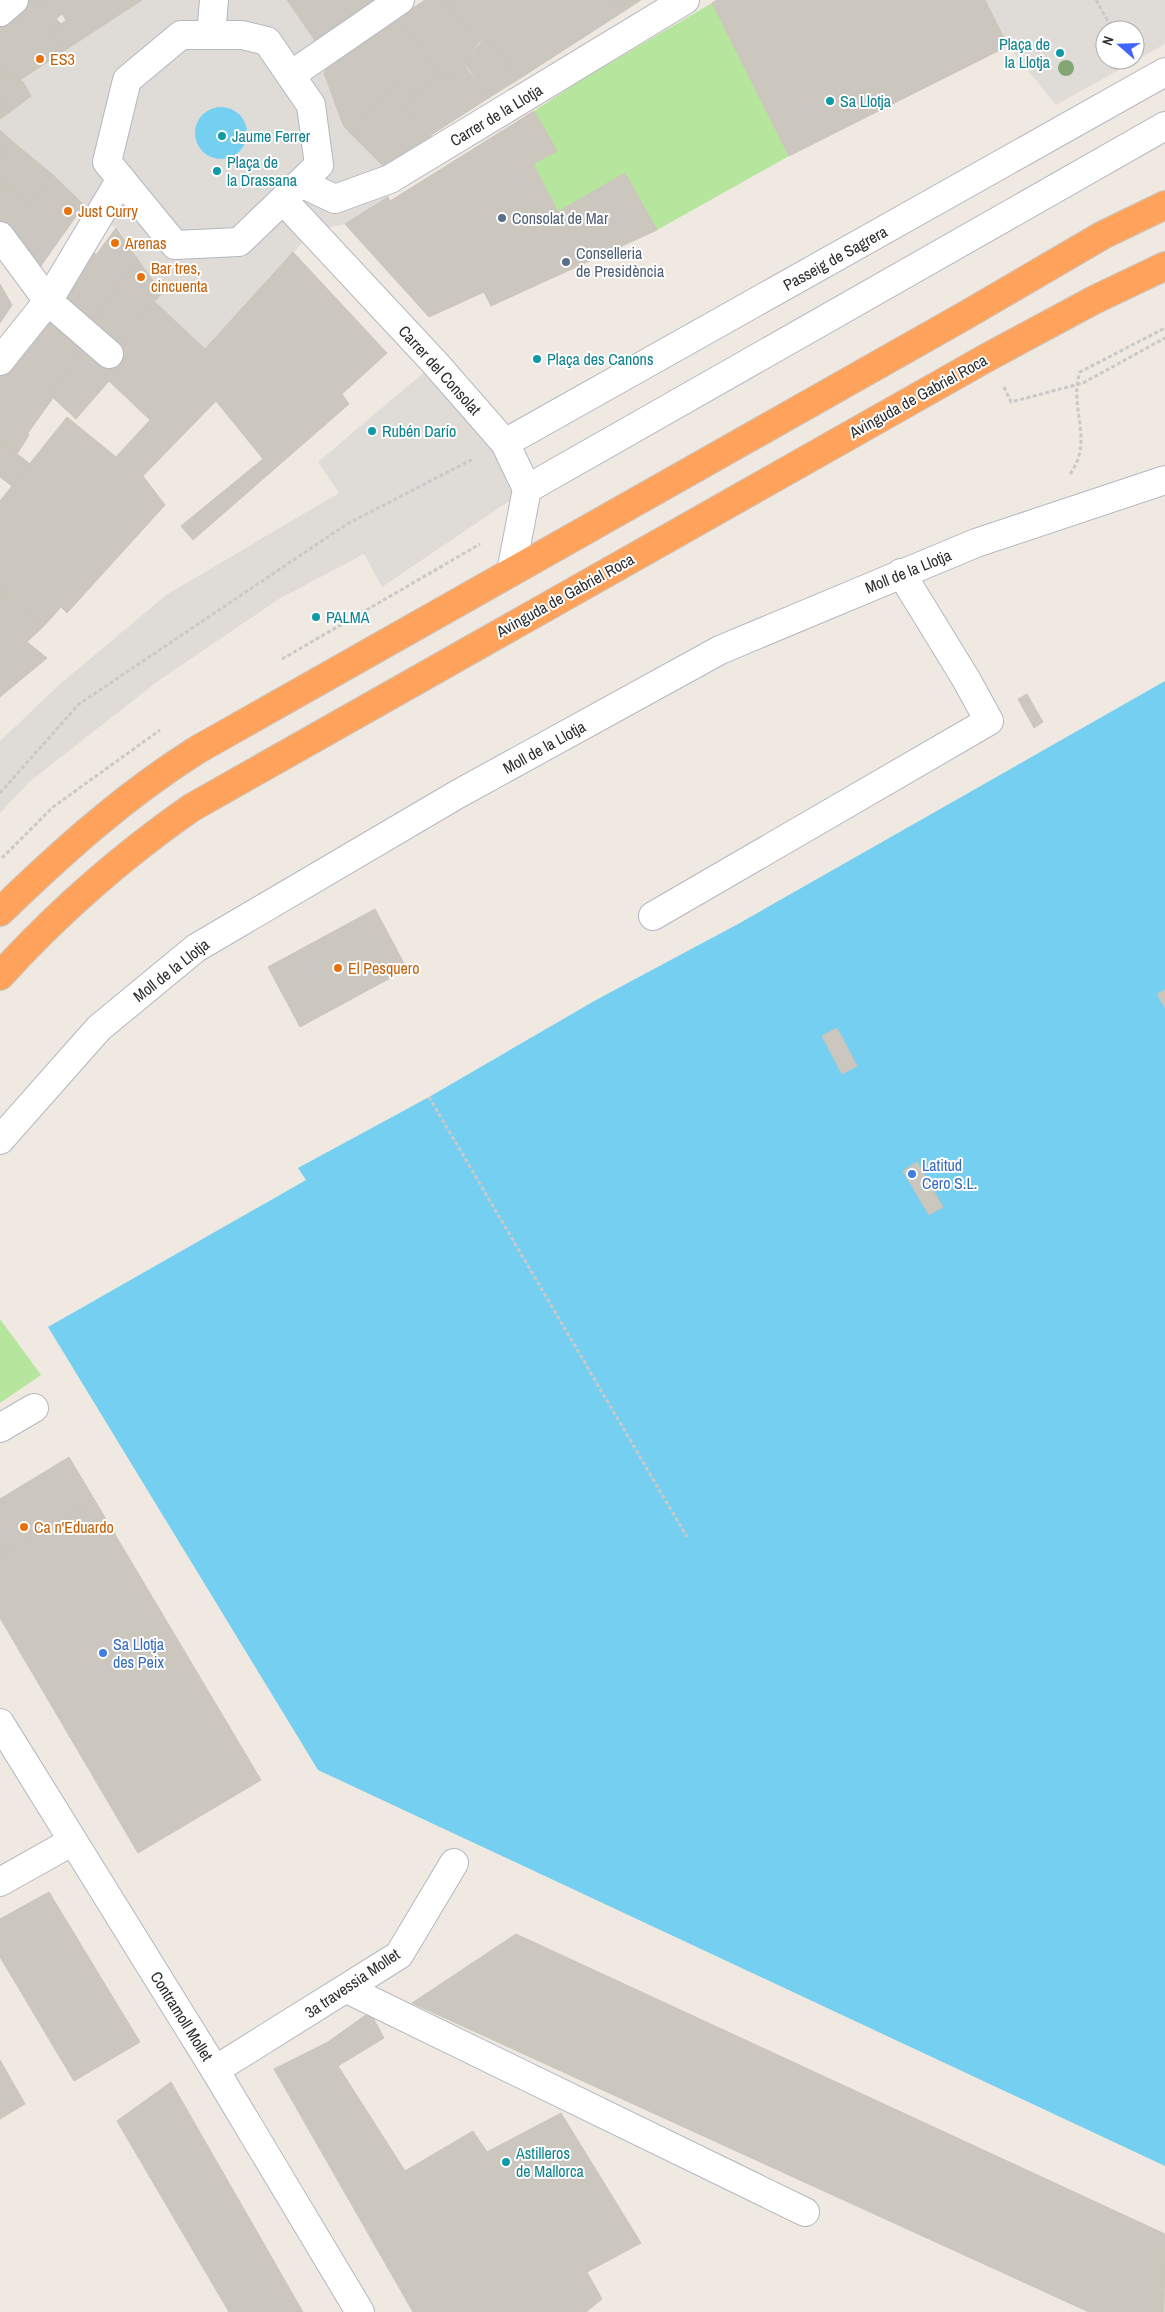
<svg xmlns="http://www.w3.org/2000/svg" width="1165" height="2312" font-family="'Archivo Narrow',sans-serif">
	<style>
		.green { fill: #b6e59e }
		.plaza { fill: #dfdcd8; fill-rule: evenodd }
		.water { fill: #75cff0 }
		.building { fill: #cbc7bf; stroke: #cbc5ba }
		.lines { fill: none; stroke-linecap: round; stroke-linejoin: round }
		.minor-casing { stroke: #b4b7c1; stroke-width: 30 }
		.highway-casing { stroke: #c9c9c9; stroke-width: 30 }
		.path { stroke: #c9c9c9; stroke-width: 3; stroke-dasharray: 4 2.5; stroke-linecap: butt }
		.minor { stroke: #fff; stroke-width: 28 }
		.highway { stroke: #ffa35c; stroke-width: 28 }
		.tree { fill: #84a574 }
		.culture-dot { fill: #0f9aa8; stroke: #fff; stroke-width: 2 }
		.food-dot { fill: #e8710a; stroke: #fff; stroke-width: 2 }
		.service-dot { fill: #5c6f8a; stroke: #fff; stroke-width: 2 }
		.shop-dot { fill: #3f7fe0; stroke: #fff; stroke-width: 2 }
		.labels { text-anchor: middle; stroke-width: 4; stroke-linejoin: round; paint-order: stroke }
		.culture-label { font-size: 16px; fill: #0d838f; stroke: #fff; text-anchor: start }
		.food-label { font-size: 16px; fill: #c56008; stroke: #fff; text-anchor: start }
		.street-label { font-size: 16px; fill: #2e2e2e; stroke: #fff }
		.service-label { font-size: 16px; fill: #4e5e75; stroke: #fff; text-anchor: start }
		.shop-label { font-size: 16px; fill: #366cbe; stroke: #fff; text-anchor: start }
	</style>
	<rect width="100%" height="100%" fill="#efe9e1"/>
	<!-- green -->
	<g class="green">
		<polygon points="712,3 789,156 657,230 625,174 558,212 533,164 556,150 534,111 586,77"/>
		<polygon points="0,1319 41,1375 0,1403"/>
	</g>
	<!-- plaza -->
	<g class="plaza">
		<polygon points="142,0 287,0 318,45 318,57 343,125 384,167 390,179 388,197 345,224 313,231 205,349 154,301 162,293 118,229 84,205 53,175 0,130 0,119 31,96 20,80"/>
		<path d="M985 0H1165V44L1056 105 1008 46ZM1105 30H1135V60H1105Z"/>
		<polygon points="435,363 527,489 382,587 364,554 279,599 158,681 28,783 0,813 0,741 60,684 166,595 339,493 318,462"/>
	</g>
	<!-- water -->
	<g class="water">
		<circle cx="221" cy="133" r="26"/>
		<polygon points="1165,681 1165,2166 318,1770 48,1327 306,1180 298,1168 429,1097 596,1000 738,924"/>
	</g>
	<!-- building -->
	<g class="building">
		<polygon points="20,0 38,0 61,24 51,32 67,49 20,80 23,82 17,85 0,65 0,18"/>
		<polygon points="38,0 142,0 67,49 51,32 66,20 62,14 56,19"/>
		<polygon points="287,0 379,0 318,45"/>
		<polygon points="425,0 444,0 478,43 464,63 466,68 449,81 395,20"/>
		<polygon points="444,0 611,0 621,13 519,79 487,34 478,43"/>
		<polygon points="611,0 641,0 621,13"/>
		<polygon points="717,0 985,0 1008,46 789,156 712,3"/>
		<polygon points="395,20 441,71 414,96 399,81 351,134 343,125 324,73 326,68"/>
		<polygon points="487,34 519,79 490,97 464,63"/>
		<polygon points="0,65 17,85 23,82 31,96 10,112 0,102"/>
		<polygon points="466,68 490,97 431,135 430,138 401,107 441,71 449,81"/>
		<polygon points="399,81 414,96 401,107 430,138 384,167 351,134"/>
		<polygon points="0,102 10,112 0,119"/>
		<polygon points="534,111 557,151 533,164 558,212 625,173 657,230 491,306 484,292 429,317 345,224 388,197 390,201"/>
		<polygon points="0,130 12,141 0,155"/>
		<polygon points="12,141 53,175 29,201 31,202 26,207 15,196 17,194 0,176 0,155"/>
		<polygon points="53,175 84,205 38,270 0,228 0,191 8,184 26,207 31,202 29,201"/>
		<polygon points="0,176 8,184 0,191"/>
		<polygon points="116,228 142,265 124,274 91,327 55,298 93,251 96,255"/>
		<polygon points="293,252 387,353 342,394 349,404 193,540 181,526 263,459 216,401 143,476 165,505 67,613 61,607 44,626 0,590 0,501 67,417 116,457 150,420 109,381 76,419 48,393 85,349 115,347 154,301 205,349"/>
		<polygon points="142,265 162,293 115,347 91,327 124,274"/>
		<polygon points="0,284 12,305 0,323"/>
		<polygon points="42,313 85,349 48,393 53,398 28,433 29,435 17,454 0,440 0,373"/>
		<polygon points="0,440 30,464 12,486 0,477"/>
		<polygon points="0,590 44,626 27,642 47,658 0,697"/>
		<polygon points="1027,694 1043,722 1034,728 1018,699"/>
		<polygon points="375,909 407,969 300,1027 268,967"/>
		<polygon points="1165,990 1165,1008 1157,994"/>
		<polygon points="837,1028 857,1066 842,1074 822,1036"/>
		<polygon points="917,1162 943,1207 929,1215 903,1171"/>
		<polygon points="69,1457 94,1499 0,1556 0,1499"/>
		<polygon points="94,1499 261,1780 138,1853 0,1618 0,1556"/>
		<polygon points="49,1892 140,2042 74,2081 0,1957 0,1919"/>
		<polygon points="516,1934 1165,2234 1164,2312 1089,2312 412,2003"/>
		<polygon points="370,2012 384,2038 338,2066 405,2171 473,2131 487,2152 561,2113 641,2243 587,2272 602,2299 586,2312 413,2312 274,2069 328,2042"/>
		<polygon points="0,2060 25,2104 0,2119"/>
		<polygon points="171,2082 303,2312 229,2312 117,2121"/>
	</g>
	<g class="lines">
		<!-- minor casing -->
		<g class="minor-casing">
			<g id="minor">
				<polyline points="0,12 14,0"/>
				<polygon points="181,35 242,35 267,41 311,105 319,165 239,242 175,245 107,162 127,80"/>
				<polyline points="211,35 214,0"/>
				<polyline points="291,75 400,0"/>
				<polyline points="301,183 335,199 390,179 685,0"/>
				<polyline points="283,200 435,363 505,443 527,489 511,572"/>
				<polyline points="0,236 48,301 109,354"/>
				<polyline points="0,361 48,301 121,179"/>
				<polyline points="505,443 1165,72"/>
				<polyline points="527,489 1165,126"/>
				<polyline points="653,916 989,721 966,679 901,573"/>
				<polyline points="0,1140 99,1028 196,948 458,794 720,650 976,543 1165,480"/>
				<polyline points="0,1428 34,1408"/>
				<polyline points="0,1723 215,2070 360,2312"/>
				<polyline points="0,1882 73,1841"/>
				<polyline points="347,1989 805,2212"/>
				<polyline points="215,2070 399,1955 454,1863"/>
			</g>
		</g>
		<!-- highway casing -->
		<g class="highway-casing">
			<g id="highway">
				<path d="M0 912C62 852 124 796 197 750L966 315 1103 235 1165 205"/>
				<path d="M0 976C58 912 121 857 191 808L988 357 1094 300 1165 266"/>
			</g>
		</g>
		<!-- path -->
		<g class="path">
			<polyline points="1096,0 1113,30"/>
			<polyline points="1004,387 1011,402 1083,383 1165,338"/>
			<path d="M1070 474C1095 440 1068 408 1080 372L1165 328"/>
			<polyline points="282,659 480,544"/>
			<polyline points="0,793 79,704 347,524 473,459"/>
			<polyline points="2,858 53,807 160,730"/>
			<polyline points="429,1097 687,1537"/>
		</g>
		<!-- minor -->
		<use href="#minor" class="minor"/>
		<!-- highway -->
		<use href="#highway" class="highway"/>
	</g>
	<!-- trees -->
	<circle class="tree" cx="1066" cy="68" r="8"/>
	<!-- markers -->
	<g class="culture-dot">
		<circle cx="1060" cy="53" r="5"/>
		<circle cx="830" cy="101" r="5"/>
		<circle cx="222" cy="136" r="5"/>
		<circle cx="217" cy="171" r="5"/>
		<circle cx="537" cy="359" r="5"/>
		<circle cx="372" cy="431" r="5"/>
		<circle cx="316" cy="617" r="5"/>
		<circle cx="506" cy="2162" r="5"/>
	</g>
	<g class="food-dot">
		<circle cx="40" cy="59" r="5"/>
		<circle cx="68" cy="211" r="5"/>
		<circle cx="115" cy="243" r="5"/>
		<circle cx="141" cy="277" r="5"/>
		<circle cx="338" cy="968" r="5"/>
		<circle cx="24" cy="1527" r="5"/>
	</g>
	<g class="service-dot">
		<circle cx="502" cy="218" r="5"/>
		<circle cx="566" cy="262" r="5"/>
	</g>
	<g class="shop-dot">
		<circle cx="912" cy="1174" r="5"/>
		<circle cx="103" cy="1653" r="5"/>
	</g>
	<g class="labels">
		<!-- culture labels -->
		<g class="culture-label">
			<text x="1050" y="50" text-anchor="end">Plaça de<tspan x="1050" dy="18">la Llotja</tspan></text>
			<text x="840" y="107">Sa Llotja</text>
			<text x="232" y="142">Jaume Ferrer</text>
			<text x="227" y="168">Plaça de<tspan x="227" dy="18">la Drassana</tspan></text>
			<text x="547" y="365">Plaça des Canons</text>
			<text x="382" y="437">Rubén Darío</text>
			<text x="326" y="623">PALMA</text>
			<text x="516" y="2159">Astilleros<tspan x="516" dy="18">de Mallorca</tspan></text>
		</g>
		<!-- food labels -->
		<g class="food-label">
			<text x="50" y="65">ES3</text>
			<text x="78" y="217">Just Curry</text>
			<text x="125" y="249">Arenas</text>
			<text x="151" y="274">Bar tres,<tspan x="151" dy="18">cincuenta</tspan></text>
			<text x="348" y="974">El Pesquero</text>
			<text x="34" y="1533">Ca n'Eduardo</text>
		</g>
		<!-- street labels -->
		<g class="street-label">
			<text transform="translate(496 115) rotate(-31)" y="6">Carrer de la Llotja</text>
			<text transform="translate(835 258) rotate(-29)" y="6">Passeig de Sagrera</text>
			<text transform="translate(440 370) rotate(48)" y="6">Carrer del Consolat</text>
			<text transform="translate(918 396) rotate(-29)" y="6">Avinguda de Gabriel Roca</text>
			<text transform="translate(908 571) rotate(-22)" y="6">Moll de la Llotja</text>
			<text transform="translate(565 595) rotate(-29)" y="6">Avinguda de Gabriel Roca</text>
			<text transform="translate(544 747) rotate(-29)" y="6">Moll de la Llotja</text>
			<text transform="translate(171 970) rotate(-38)" y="6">Moll de la Llotja</text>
			<text transform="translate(352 1983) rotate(-34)" y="6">3a travessia Mollet</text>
			<text transform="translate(182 2016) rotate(58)" y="6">Contramoll Mollet</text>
		</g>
		<!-- service labels -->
		<g class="service-label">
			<text x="512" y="224">Consolat de Mar</text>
			<text x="576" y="259">Conselleria<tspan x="576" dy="18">de Presidència</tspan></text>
		</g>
		<!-- shop labels -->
		<g class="shop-label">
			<text x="922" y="1171">Latitud<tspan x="922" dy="18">Cero S.L.</tspan></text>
			<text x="113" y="1650">Sa Llotja<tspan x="113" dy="18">des Peix</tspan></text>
		</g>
	</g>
	<!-- north arrow -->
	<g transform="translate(1120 45) rotate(290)"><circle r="24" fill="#ffffff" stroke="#ababab"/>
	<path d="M0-4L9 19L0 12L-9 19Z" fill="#4264fb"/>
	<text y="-8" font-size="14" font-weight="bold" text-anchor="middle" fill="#2e2e2e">N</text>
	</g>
</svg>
